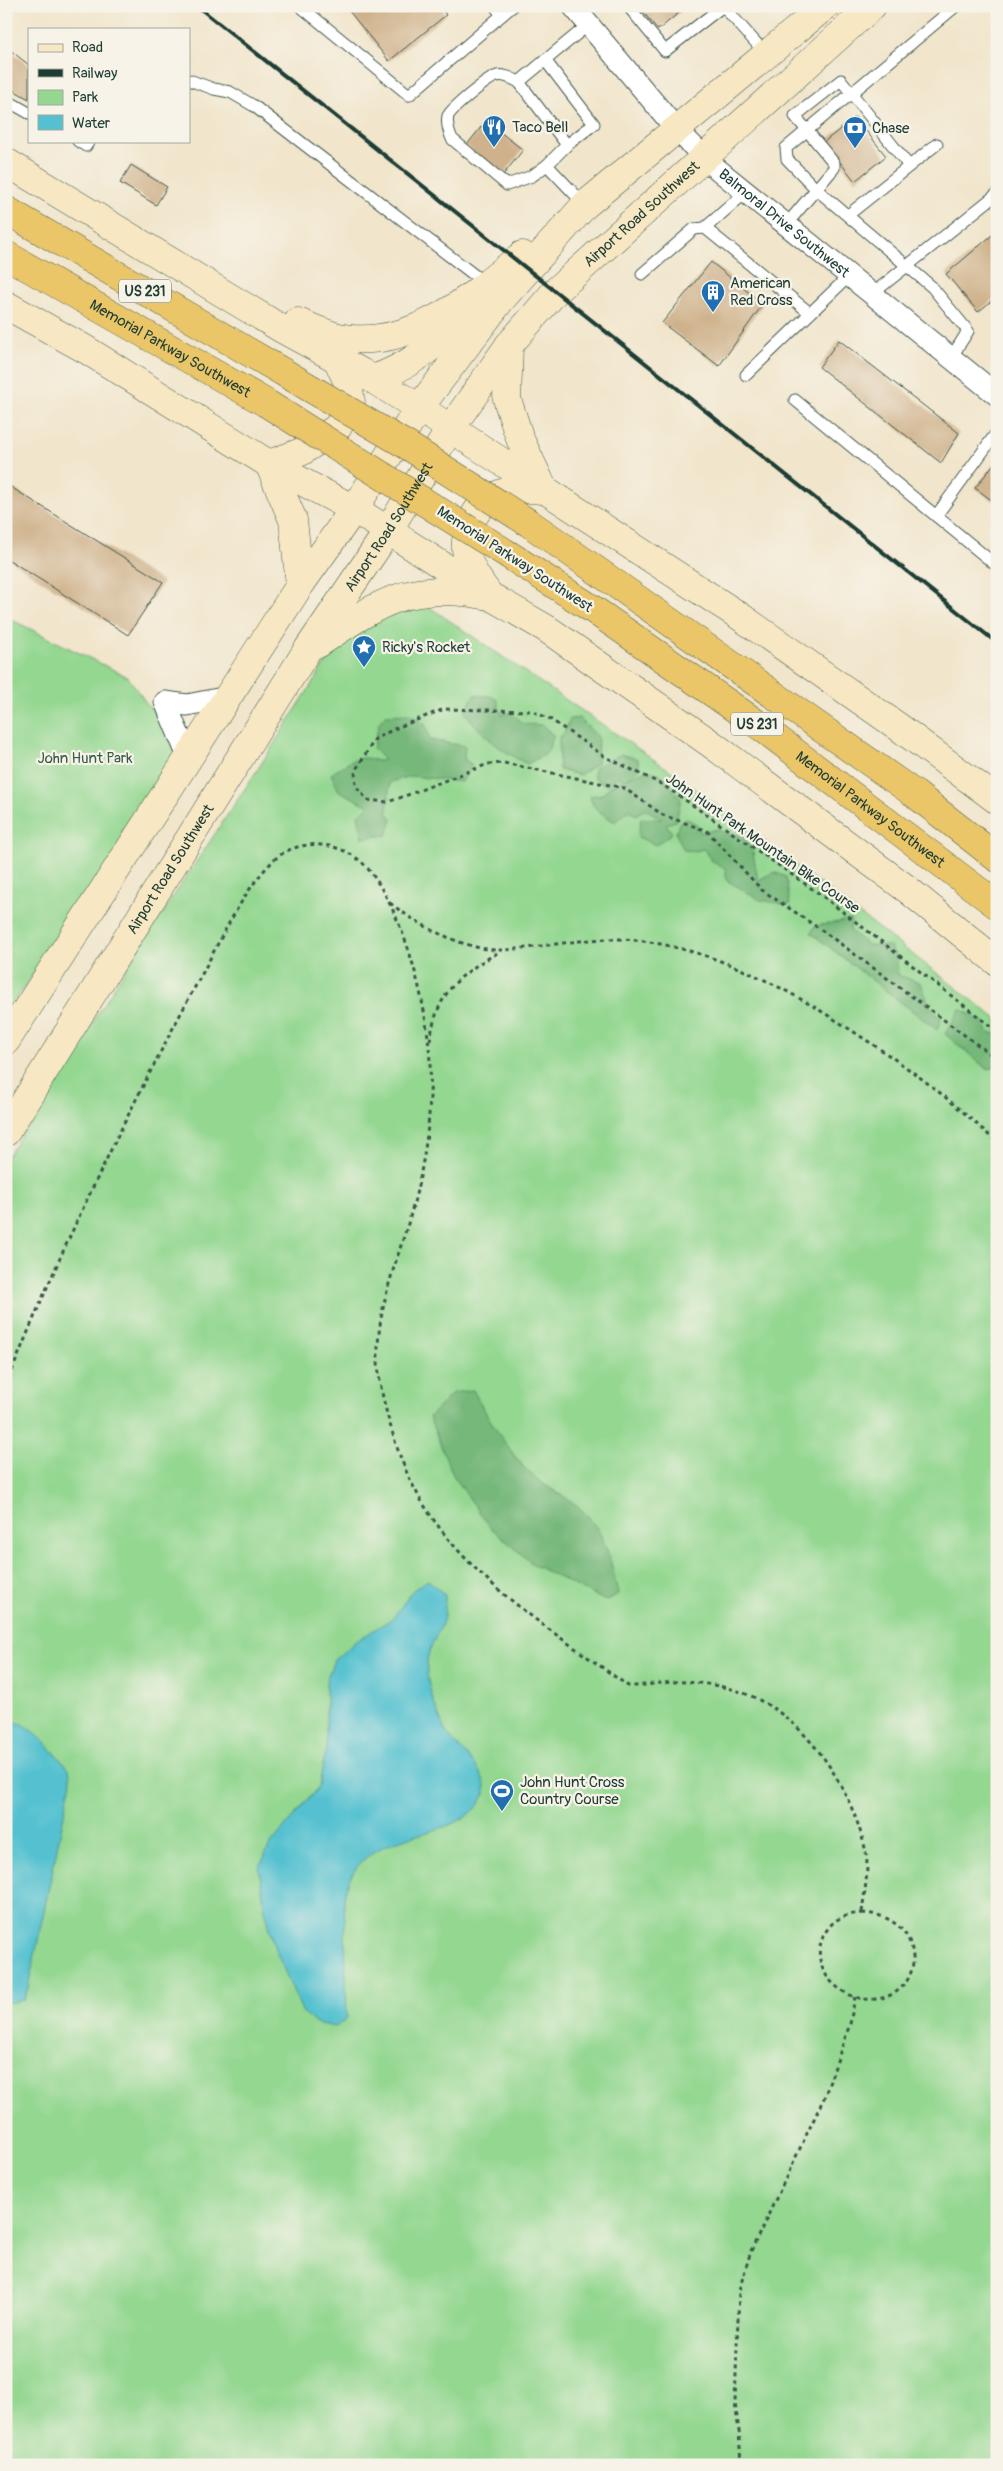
<svg xmlns="http://www.w3.org/2000/svg" width="1003" height="2471" font-family="Pangolin,sans-serif">
	<style>
		.green { fill: #93d790; stroke: #598a62 }
		.forest { fill: #76b87a; stroke: #4a7a57 }
		.water { fill: #55c1d0; stroke: #3a7f82 }
		.building { fill: #cfb28c }
		.lines { fill: none; stroke-linecap: round; stroke-linejoin: round }
		.lane-casing { stroke: #3e564b; stroke-width: 13 }
		.street-casing { stroke: #3e564b; stroke-width: 23 }
		.secondary-casing { stroke: #3e564b; stroke-width: 29 }
		.highway-casing { stroke: #3e564b; stroke-width: 29 }
		.path { stroke: #3e564b; stroke-width: 3; stroke-dasharray: 4 4; stroke-linecap: butt }
		.lane { stroke: #fff; stroke-width: 11 }
		.street { stroke: #fff; stroke-width: 21 }
		.secondary { stroke: #f7e8c3; stroke-width: 28 }
		.highway { stroke: #ebc669; stroke-width: 28 }
		.rail { stroke: #1f3d34; stroke-width: 4 }
		.highway-bridge-casing { stroke: #3e564b; stroke-width: 29; stroke-linecap: butt }
		.highway-bridge { stroke: #ebc669; stroke-width: 28 }
		.labels { text-anchor: middle; stroke-width: 4.5; stroke-linejoin: round; paint-order: stroke }
		.shield { fill: #f7f3e8; stroke: #60746a; stroke-width: 1 }
		.shield-label { font-size: 14px; font-weight: bold; fill: #1f3d34 }
		.poi-label { font-size: 15px; fill: #1f3d34; stroke: #f7f3e8; text-anchor: start }
		.street-label { font-size: 15px; fill: #1f3d34; stroke: #f7f3e8 }
		.park-label { font-size: 15px; fill: #365c46; stroke: #f7f3e8 }
	</style>
	<rect width="100%" height="100%" fill="#f7f3e8"/>
	<filter id="ink" filterUnits="userSpaceOnUse"><feTurbulence type="fractalNoise" baseFrequency=".02" numOctaves="2"/><feDisplacementMap in="SourceGraphic" scale="10" xChannelSelector="R" yChannelSelector="G"/><feConvolveMatrix kernelMatrix="1 2 1 2 8 2 1 2 1" color-interpolation-filters="sRGB"/></filter>
	<filter id="wash" filterUnits="userSpaceOnUse"><feTurbulence type="fractalNoise" baseFrequency=".0096" numOctaves="4" result="noise"/><feDisplacementMap in="SourceGraphic" scale="20" xChannelSelector="R" yChannelSelector="G"/><feGaussianBlur stdDeviation="1.12" result="paint"/><feColorMatrix in="noise" values="0 0 0 0 0 0 0 0 0 0 0 0 0 0 0 0 0 1.4 0 .05"/><feComposite in="paint" operator="in"/></filter>
	<g filter="url(#wash)">
		<rect width="100%" height="100%" fill="#f1e5cb"/>
		<!-- green -->
		<g class="green">
			<polygon points="419,600 684,780 997,1019 997,2465 6,2465 6,1159 139,948 256,772 336,646 350,630"/>
			<polygon points="6,617 128,677 149,707 166,718 177,756 145,810 6,1014"/>
		</g>
		<!-- forest -->
		<g class="forest">
			<path d="M474 695 490 696 497 700 501 714 512 713 523 724 542 725 554 736 546 754 527 764C501 751 481 735 465 712Z"/>
			<path d="M410 714 425 724 430 740 465 746 464 759 472 765 462 782 411 776 390 782 387 812 392 819 387 835 363 838 358 816 369 806 339 791 331 774C341 768 352 758 364 758 373 758 376 763 384 760L373 749 379 723 386 715Z"/>
			<polygon points="579,718 598,737 597,763 580,775 559,770 559,737 563,735 570,719"/>
			<path d="M621 754 638 759 639 769 626 779 644 771 659 773 681 799 676 821 666 824 672 833 656 845 638 837 641 819H662L645 809 636 815 628 810 615 822C604 815 592 809 590 796L603 794 610 786 624 780 618 777 606 785 594 778V768Z"/>
			<polygon points="686,818 695,823 702,833 718,829 727,835 741,835 753,852 758,880 774,872 786,877 790,905 760,900 726,880 726,869 711,860 704,849 695,851 684,850 676,834 679,823"/>
			<polygon points="851,920 850,931 868,945 890,946 897,959 898,975 921,983 929,1005 941,1019 937,1030 811,933 815,926"/>
			<polygon points="960,1009 982,1021 989,1033 997,1034 997,1067 987,1069 945,1034"/>
			<path d="M473 1390C487 1416 504 1444 523 1466 536 1482 556 1491 572 1502 604 1524 611 1559 618 1594L606 1601 534 1565 490 1527 453 1475 429 1417 453 1393Z"/>
		</g>
		<!-- water -->
		<g class="water">
			<path d="M428 1580 445 1595C445 1602 445 1610 444 1617 441 1631 431 1642 428 1656 423 1678 435 1706 443 1726 450 1745 493 1772 484 1795 463 1848 362 1819 345 1893 343 1903 345 1917 345 1927 346 1957 346 1988 347 2018L335 2027 315 2023 303 2013 275 1949 265 1910 259 1868 270 1845 319 1786 326 1748V1682L334 1660 355 1642 393 1618 413 1590Z"/>
			<polygon points="6,1720 23,1724 42,1739 69,1769 71,1781 28,1988 24,2000 6,2003"/>
		</g>
		<g id="blocks">
			<!-- building -->
			<g class="building">
				<polygon points="345,6 446,6 442,9 446,15 389,61"/>
				<polygon points="638,6 687,6 658,30"/>
				<polygon points="6,47 29,65 29,99 6,86"/>
				<polygon points="855,117 886,156 855,181 824,142"/>
				<polygon points="486,121 523,150 503,175 466,146"/>
				<polygon points="131,165 167,187 156,205 120,183"/>
				<polygon points="997,231 997,300 995,298 978,312 946,274"/>
				<polygon points="711,262 763,304 719,366 662,323"/>
				<polygon points="839,340 959,433 941,463 819,367"/>
				<polygon points="997,460 997,504 975,488"/>
				<polygon points="6,484 163,582 128,635 6,558"/>
			</g>
		</g>
	</g>
	<g filter="url(#ink)">
		<use href="#blocks" fill-opacity="0" stroke="#3e564b" stroke-width="1"/>
		<g class="lines">
			<!-- lane casing -->
			<g class="lane-casing">
				<g id="lane">
					<polyline points="300,6 409,95 502,15 495,6"/>
					<polyline points="628,6 665,51 723,6"/>
					<polyline points="723,6 766,54"/>
					<polyline points="502,15 513,6"/>
					<polyline points="545,60 594,124 567,145"/>
					<polyline points="189,80 214,89 230,92 254,106 486,284"/>
					<path d="M519 82C513 79 504 74 497 76 488 78 452 108 448 116 446 124 449 132 452 139L507 185 532 176 547 165"/>
					<polyline points="6,100 29,113"/>
					<polyline points="78,141 86,146 89,141"/>
					<polyline points="585,205 547,165 567,145 519,82 588,25"/>
					<polyline points="848,215 937,144"/>
					<polyline points="786,225 834,168 834,163 795,116 841,80 909,166"/>
					<polyline points="705,228 746,192"/>
					<polyline points="642,274 694,229 705,228 810,313"/>
					<polyline points="872,294 997,194"/>
					<polyline points="951,358 968,331 932,287 816,189 787,159 786,148 956,6"/>
					<polyline points="746,375 849,276"/>
					<polyline points="795,400 997,566"/>
					<polyline points="936,516 997,432"/>
				</g>
			</g>
			<!-- street casing -->
			<g class="street-casing">
				<g id="street">
					<path id="s1" d="M573 6 677 130 711 164 997 395"/>
					<polyline points="189,759 165,702 187,705 228,697"/>
				</g>
			</g>
			<!-- secondary casing -->
			<g class="secondary-casing">
				<g id="secondary">
					<polyline points="6,162 282,329 361,372 419,408 738,615 900,728 997,800"/>
					<polyline points="6,305 85,349 269,464 354,509 490,596 547,629 710,743 907,889 997,962"/>
					<path d="M298 322C315 329 334 338 352 339 420 344 473 295 522 255"/>
					<polyline points="509,345 507,399 520,439 544,490"/>
					<path d="M373 379C414 365 441 339 474 312"/>
					<polyline points="269,464 301,452 338,427 351,402 348,383 337,359"/>
					<polyline points="269,464 293,520 300,585"/>
					<path d="M487 592C479 581 470 569 467 555 464 543 467 535 470 524 484 491 512 487 544 490"/>
					<path d="M318 644C377 604 408 581 483 595"/>
					<polyline points="6,1041 300,585 354,509 419,408 500,301 585,205 825,6"/>
					<path id="s2" d="M6 1132 306 652 388 531 450 429 509 345 554 293 872 6"/>
				</g>
			</g>
			<!-- highway casing -->
			<g class="highway-casing">
				<g id="highway">
					<polyline points="6,210 283,372"/>
					<path id="s3" d="M6 255 266 403"/>
					<polyline points="529,523 915,794 997,858"/>
					<path id="s4" d="M509 555 594 610 756 723 997 905"/>
				</g>
			</g>
			<!-- path -->
			<g class="path">
				<path d="M390 903C418 925 467 952 504 950 550 947 596 934 643 941 725 953 796 993 863 1038 911 1069 956 1103 997 1143"/>
				<polyline points="997,1031 821,895 694,806 663,785 604,756 550,719 532,711 444,709 394,729 375,739 355,771 356,786 367,800 387,802 397,799 488,764 504,763 624,788 663,815 707,831 762,890 823,931 997,1059"/>
				<path d="M430 1041C437 992 459 974 501 951"/>
				<path d="M6 1386C60 1249 126 1115 196 985 217 947 243 889 274 860 301 835 347 842 369 870 405 916 428 1005 430 1063 432 1113 425 1162 412 1210 398 1260 376 1307 378 1361 379 1388 387 1415 395 1441 431 1559 534 1617 628 1686 643 1686 658 1683 673 1682 693 1681 719 1685 738 1691 804 1713 849 1783 865 1848 870 1868 864 1893 862 1913"/>
				<path d="M862 1913C926 1915 929 1993 876 1999 843 2003 808 1970 823 1937 827 1928 834 1920 843 1917 849 1914 856 1914 862 1913Z"/>
				<polyline points="741,2465 739,2431 735,2403 739,2290 751,2251 824,2098 850,2024 855,1997"/>
			</g>
			<!-- lane -->
			<use href="#lane" class="lane"/>
			<!-- street -->
			<use href="#street" class="street"/>
			<!-- secondary -->
			<use href="#secondary" class="secondary"/>
			<!-- highway -->
			<use href="#highway" class="highway"/>
			<!-- rail -->
			<polyline class="rail" points="197,6 997,643"/>
			<!-- highway-bridge casing -->
			<g class="highway-bridge-casing">
				<g id="highway-bridge">
					<polyline points="283,372 408,446 529,523"/>
					<polyline points="266,403 509,555"/>
				</g>
			</g>
			<!-- highway-bridge -->
			<use href="#highway-bridge" class="highway-bridge"/>
		</g>
	</g>
	<!-- icons -->
	<defs>
		<g id="restaurant-pin" transform="scale(1.25)"><path d="M0 17L-7.5 6A9.5 9.5 0 1 1 7.5 6Z" fill="#1f6fb2" stroke="#f7f3e8"/><path d="M-5-6h1v4h1v-4h1v4h1v-4h1v5L-1.5 .5V6h-2V.5L-5-1ZM5-6V6H3V1.5H1.5Q1.5-4 5-6Z" fill="#fff"/></g>
		<g id="bank-pin" transform="scale(1.25)"><path d="M0 17L-7.5 6A9.5 9.5 0 1 1 7.5 6Z" fill="#1f6fb2" stroke="#f7f3e8"/><path d="M-6-4H6V4H-6ZM0-2.3a2.3 2.3 0 1 0 0 4.6a2.3 2.3 0 1 0 0-4.6Z" fill="#fff"/></g>
		<g id="building-pin" transform="scale(1.25)"><path d="M0 17L-7.5 6A9.5 9.5 0 1 1 7.5 6Z" fill="#1f6fb2" stroke="#f7f3e8"/><path d="M-4-6H4V6H1V3H-1V6H-4ZM-2.5-4.3h1.7v1.8h-1.7ZM.8-4.3h1.7v1.8H.8ZM-2.5-1h1.7V.8h-1.7ZM.8-1h1.7V.8H.8Z" fill="#fff"/></g>
		<g id="sight-pin" transform="scale(1.25)"><path d="M0 17L-7.5 6A9.5 9.5 0 1 1 7.5 6Z" fill="#1f6fb2" stroke="#f7f3e8"/><path d="M0-6L1.8-2.2L6-1.7L2.9 1.2L3.7 5.4L0 3.3L-3.7 5.4L-2.9 1.2L-6-1.7L-1.8-2.2Z" fill="#fff"/></g>
		<g id="stadium-pin" transform="scale(1.25)"><path d="M0 17L-7.5 6A9.5 9.5 0 1 1 7.5 6Z" fill="#1f6fb2" stroke="#f7f3e8"/><path d="M0-5a6.5 5 0 1 0 0 10a6.5 5 0 1 0 0-10ZM-3.5-1.8h7v3.6h-7Z" fill="#fff"/></g>
	</defs>
	<g fill-rule="evenodd">
		<use href="#restaurant-pin" x="494" y="127"/>
		<use href="#bank-pin" x="855" y="128"/>
		<use href="#building-pin" x="713" y="292"/>
		<use href="#sight-pin" x="364" y="647"/>
		<use href="#stadium-pin" x="502" y="1791"/>
	</g>
	<g class="labels">
		<!-- shield labels -->
		<g class="shield">
			<rect x="119" y="279.5" width="52" height="23" rx="4"/>
			<rect x="731" y="712.5" width="52" height="23" rx="4"/>
		</g>
		<g class="shield-label">
			<text x="145" y="296">US 231</text>
			<text x="757" y="729">US 231</text>
		</g>
		<!-- poi labels -->
		<g class="poi-label">
			<text x="512" y="132">Taco Bell</text>
			<text x="872" y="133">Chase</text>
			<text x="730" y="288">American<tspan x="730" dy="17">Red Cross</tspan></text>
			<text x="382" y="652">Ricky's Rocket</text>
			<text x="520" y="1787">John Hunt Cross<tspan x="520" dy="17">Country Course</tspan></text>
		</g>
		<!-- street labels -->
		<g class="street-label">
			<text dy="5" stroke="none"><textPath href="#s2" startOffset="1121">Airport Road Southwest</textPath></text>
			<text dy="5" stroke="none"><textPath href="#s1" startOffset="304">Balmoral Drive Southwest</textPath></text>
			<text dy="5" stroke="none"><textPath href="#s3" startOffset="189">Memorial Parkway Southwest</textPath></text>
			<text dy="5" stroke="none"><textPath href="#s2" startOffset="716">Airport Road Southwest</textPath></text>
			<text transform="translate(515 559) rotate(33)" y="5">Memorial Parkway Southwest</text>
			<text dy="5" stroke="none"><textPath href="#s4" startOffset="442">Memorial Parkway Southwest</textPath></text>
			<text transform="translate(763 843) rotate(35)" y="5">John Hunt Park Mountain Bike Course</text>
			<text dy="5" stroke="none"><textPath href="#s2" startOffset="310">Airport Road Southwest</textPath></text>
		</g>
		<!-- park labels -->
		<g class="park-label">
			<text x="85" y="763">John Hunt Park</text>
		</g>
	</g>
	<!-- margin -->
	<rect width="1003" height="2471" fill="none" stroke="#f7f3e8" stroke-width="25"/>
	<!-- legend -->
	<rect x="28" y="28" width="162" height="115" fill="#f7f3e8" stroke="#a1aaa0"/>
	<rect x="38" y="44" width="25" height="8" fill="#f7e8c3" stroke="#a1aaa0"/>
	<text x="72" y="52" font-size="15" fill="#1f3d34">Road</text>
	<rect x="38" y="69" width="25" height="8" fill="#1f3d34" stroke="#a1aaa0"/>
	<text x="72" y="78" font-size="15" fill="#1f3d34">Railway</text>
	<rect x="38" y="90" width="25" height="15" fill="#93d790" stroke="#a1aaa0"/>
	<text x="72" y="102" font-size="15" fill="#1f3d34">Park</text>
	<rect x="38" y="115" width="25" height="15" fill="#55c1d0" stroke="#a1aaa0"/>
	<text x="72" y="128" font-size="15" fill="#1f3d34">Water</text>
</svg>
